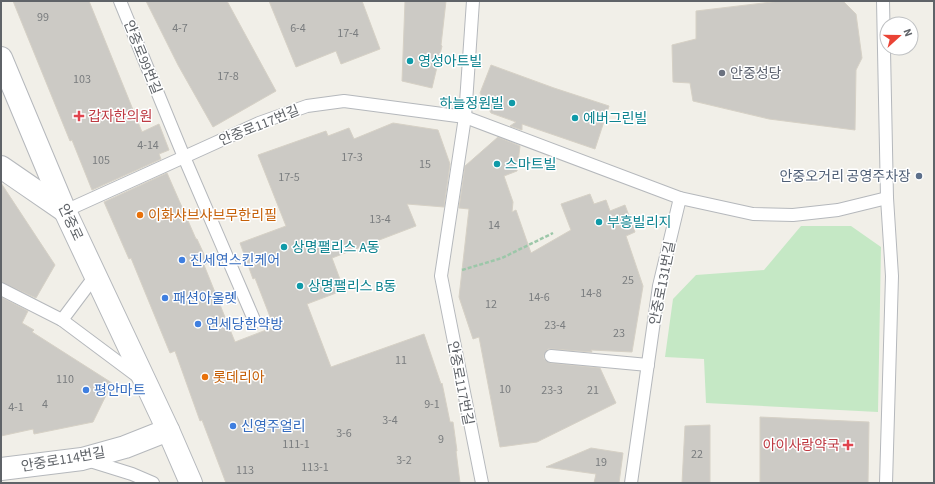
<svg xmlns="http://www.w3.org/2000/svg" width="935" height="484" font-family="'Source Sans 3','Noto Sans KR',sans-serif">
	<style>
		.green { fill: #c5e8c5 }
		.building { fill: #cccac5; stroke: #d6d1c6 }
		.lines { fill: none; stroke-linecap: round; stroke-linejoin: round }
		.service-casing { stroke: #b5b8bc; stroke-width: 14 }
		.minor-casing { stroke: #b5b8bc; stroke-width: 24 }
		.tertiary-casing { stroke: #b5b8bc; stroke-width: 24 }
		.path { stroke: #9cc7a9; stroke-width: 2.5; stroke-dasharray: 4 2; stroke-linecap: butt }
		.service { stroke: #fff; stroke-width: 12 }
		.minor { stroke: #fff; stroke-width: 22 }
		.tertiary { stroke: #fff; stroke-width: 22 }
		.culture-dot { fill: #0f9aa8; stroke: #fff; stroke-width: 1.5 }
		.worship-dot { fill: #6b7280; stroke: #fff; stroke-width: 1.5 }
		.health-dot { fill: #e0444e; stroke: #fff; stroke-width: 1.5 }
		.service-dot { fill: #5c6f8a; stroke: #fff; stroke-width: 1.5 }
		.food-dot { fill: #e8710a; stroke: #fff; stroke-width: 1.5 }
		.shop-dot { fill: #3f7fe0; stroke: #fff; stroke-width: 1.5 }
		.labels { text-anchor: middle; stroke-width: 3; stroke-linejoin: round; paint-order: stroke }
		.number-label { font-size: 12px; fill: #7a7d7f }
		.street-label { font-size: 14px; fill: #5f6368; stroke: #fff }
		.culture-label { font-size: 14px; fill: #0d838f; stroke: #fff; text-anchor: start }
		.worship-label { font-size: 14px; fill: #5b616d; stroke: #fff; text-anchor: start }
		.health-label { font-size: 14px; fill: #be3a42; stroke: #fff; text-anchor: start }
		.service-label { font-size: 14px; fill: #4e5e75; stroke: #fff; text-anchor: end }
		.food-label { font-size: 14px; fill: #c56008; stroke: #fff; text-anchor: start }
		.shop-label { font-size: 14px; fill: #366cbe; stroke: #fff; text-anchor: start }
	</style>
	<rect width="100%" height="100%" fill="#f1efe8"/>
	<!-- green -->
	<polygon class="green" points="801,226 851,226 881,247 878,412 706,403 704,359 665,357 673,299 696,275 764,270"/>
	<!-- building -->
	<g class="building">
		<polygon points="13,1 89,1 142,132 159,124 169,150 159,154 161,159 92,190 72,140 70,141"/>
		<polygon points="146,1 227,1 276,91 213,127 178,65"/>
		<polygon points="269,1 362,1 380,49 341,64 336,51 296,67"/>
		<polygon points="405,1 446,1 441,45 442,46 432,88 402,81"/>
		<polygon points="780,1 843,1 856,14 862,58 856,70 855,130 769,119 693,101 690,83 673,82 672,45 696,39 696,11"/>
		<polygon points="491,65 554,88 609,106 595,149 522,124 522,130 510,126 516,122 491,113 480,93"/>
		<polygon points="393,123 438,130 450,164 444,207 407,204 416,226 332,258 344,290 307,304 331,367 424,334 441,384 442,383 450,422 453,422 457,451 456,451 460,483 226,483 202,420 200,421 175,351 170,353 131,258 129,259 104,202 167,173 196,239 197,239 208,263 204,265 235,342 274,327 255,278 253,279 240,243 286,226 258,155 326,131 328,136 349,128 354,139"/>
		<polygon points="498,137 520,146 517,171 504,176 513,202 512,212 516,210 531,253 571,230 561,204 590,194 594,204 606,200 610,211 625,205 635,232 626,236 643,286 632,352 591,350 592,352 552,349 548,349 544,355 544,359 550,363 600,368 616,403 537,442 500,447 479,337 473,339 459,297 469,209 459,208 465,166"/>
		<polygon points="1,183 55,265 36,298 1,282"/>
		<polygon points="1,297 28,311 22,323 34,330 32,332 112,383 93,422 34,434 33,429 1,436"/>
		<polygon points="760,417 869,422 868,483 760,483"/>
		<polygon points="710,425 710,483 682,483 685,426"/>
		<polygon points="591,448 623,453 619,483 594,483 596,474 546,467"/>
	</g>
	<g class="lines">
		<!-- service casing -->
		<g class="service-casing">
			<g id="service">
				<polyline points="120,1 184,157 255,322"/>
				<polyline points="473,1 465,117 441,276 482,483"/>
				<polyline points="883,1 887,198 892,276 886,483"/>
				<polyline points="65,211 259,123 307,106 344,101 465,117 680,198"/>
				<polyline points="1,289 62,320 141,379"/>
				<polyline points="62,320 95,276"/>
				<polyline points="551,356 648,365"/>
				<polyline points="87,460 132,474 153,483"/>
				<polyline points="631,483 659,286 680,198 753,214 793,215 838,210 887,198"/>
			</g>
		</g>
		<!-- minor casing -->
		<g class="minor-casing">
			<g id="minor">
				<polyline points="1,167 65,211"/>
				<polyline points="1,469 82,459 125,447 168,430"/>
			</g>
		</g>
		<!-- tertiary casing -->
		<g class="tertiary-casing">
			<polyline id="tertiary" points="1,58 65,211 168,430 191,483"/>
		</g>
		<!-- path -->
		<polyline class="path" points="462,270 502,258 553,233"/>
		<!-- service -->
		<use href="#service" class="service"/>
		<!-- minor -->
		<use href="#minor" class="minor"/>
		<!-- tertiary -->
		<use href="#tertiary" class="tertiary"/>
	</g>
	<!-- markers -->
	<g class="culture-dot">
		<circle cx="410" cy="61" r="4"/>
		<circle cx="512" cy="103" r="4"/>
		<circle cx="575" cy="118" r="4"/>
		<circle cx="497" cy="164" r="4"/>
		<circle cx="599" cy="222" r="4"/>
		<circle cx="284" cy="247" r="4"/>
		<circle cx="300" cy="286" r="4"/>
	</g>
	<circle class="worship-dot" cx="722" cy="73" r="4"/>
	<g class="health-dot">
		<path d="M77 110h4v4h4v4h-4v4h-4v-4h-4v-4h4z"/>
		<path d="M846 439h4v4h4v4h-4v4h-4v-4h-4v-4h4z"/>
	</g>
	<circle class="service-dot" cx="919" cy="176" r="4"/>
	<g class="food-dot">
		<circle cx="140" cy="215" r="4"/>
		<circle cx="205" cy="377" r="4"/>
	</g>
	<g class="shop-dot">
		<circle cx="182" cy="260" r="4"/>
		<circle cx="165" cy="298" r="4"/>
		<circle cx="198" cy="324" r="4"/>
		<circle cx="86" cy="390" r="4"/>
		<circle cx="233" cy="426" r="4"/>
	</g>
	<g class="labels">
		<!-- number labels -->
		<g class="number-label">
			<text x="43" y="21">99</text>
			<text x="180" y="32">4-7</text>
			<text x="298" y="32">6-4</text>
			<text x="348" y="37">17-4</text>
			<text x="228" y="80">17-8</text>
			<text x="82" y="83">103</text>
			<text x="148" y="149">4-14</text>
			<text x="352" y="161">17-3</text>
			<text x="101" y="164">105</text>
			<text x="425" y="168">15</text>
			<text x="289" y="181">17-5</text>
			<text x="380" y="223">13-4</text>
			<text x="494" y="229">14</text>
			<text x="628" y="284">25</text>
			<text x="591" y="297">14-8</text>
			<text x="539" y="301">14-6</text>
			<text x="491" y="308">12</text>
			<text x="555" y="329">23-4</text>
			<text x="619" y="337">23</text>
			<text x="401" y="364">11</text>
			<text x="65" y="383">110</text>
			<text x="505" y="393">10</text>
			<text x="552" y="394">23-3</text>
			<text x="593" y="394">21</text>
			<text x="45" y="408">4</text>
			<text x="432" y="408">9-1</text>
			<text x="16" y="411">4-1</text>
			<text x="390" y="424">3-4</text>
			<text x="344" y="437">3-6</text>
			<text x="441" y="443">9</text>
			<text x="296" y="448">111-1</text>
			<text x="697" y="458">22</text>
			<text x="404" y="464">3-2</text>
			<text x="601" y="466">19</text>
			<text x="315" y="471">113-1</text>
			<text x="245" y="474">113</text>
		</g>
		<!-- street labels -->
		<g class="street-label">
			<text transform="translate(143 57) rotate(68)" y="5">안중로99번길</text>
			<text transform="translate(259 125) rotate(-22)" y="5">안중로117번길</text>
			<text transform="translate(71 222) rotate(65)" y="5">안중로</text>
			<text transform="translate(662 283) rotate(-79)" y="5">안중로131번길</text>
			<text transform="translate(461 383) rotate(79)" y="5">안중로117번길</text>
			<text transform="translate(63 459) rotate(-10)" y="5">안중로114번길</text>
		</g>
		<!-- culture labels -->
		<g class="culture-label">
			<text x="418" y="66">영성아트빌</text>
			<text x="504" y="108" text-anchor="end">하늘정원빌</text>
			<text x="583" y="123">에버그린빌</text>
			<text x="505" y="169">스마트빌</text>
			<text x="607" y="227">부흥빌리지</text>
			<text x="292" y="252">상명팰리스 A동</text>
			<text x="308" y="291">상명팰리스 B동</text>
		</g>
		<!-- worship labels -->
		<g class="worship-label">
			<text x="730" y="78">안중성당</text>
		</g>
		<!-- health labels -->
		<g class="health-label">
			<text x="88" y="121">갑자한의원</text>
			<text x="840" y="450" text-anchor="end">아이사랑약국</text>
		</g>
		<!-- service labels -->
		<g class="service-label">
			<text x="911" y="181">안중오거리 공영주차장</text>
		</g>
		<!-- food labels -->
		<g class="food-label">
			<text x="148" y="220">이화샤브샤브무한리필</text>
			<text x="213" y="382">롯데리아</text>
		</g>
		<!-- shop labels -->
		<g class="shop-label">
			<text x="190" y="265">진세연스킨케어</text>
			<text x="173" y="303">패션아울렛</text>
			<text x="206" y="329">연세당한약방</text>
			<text x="94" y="395">평안마트</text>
			<text x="241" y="431">신영주얼리</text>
		</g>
	</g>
	<!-- border -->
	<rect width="935" height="484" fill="none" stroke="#5f6368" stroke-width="4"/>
	<!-- north arrow -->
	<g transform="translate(899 36) rotate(69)"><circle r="19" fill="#ffffff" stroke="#bfc1c3"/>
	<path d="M0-3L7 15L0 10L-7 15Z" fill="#ea4335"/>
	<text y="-6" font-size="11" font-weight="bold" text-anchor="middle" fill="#5f6368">N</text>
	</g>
</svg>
